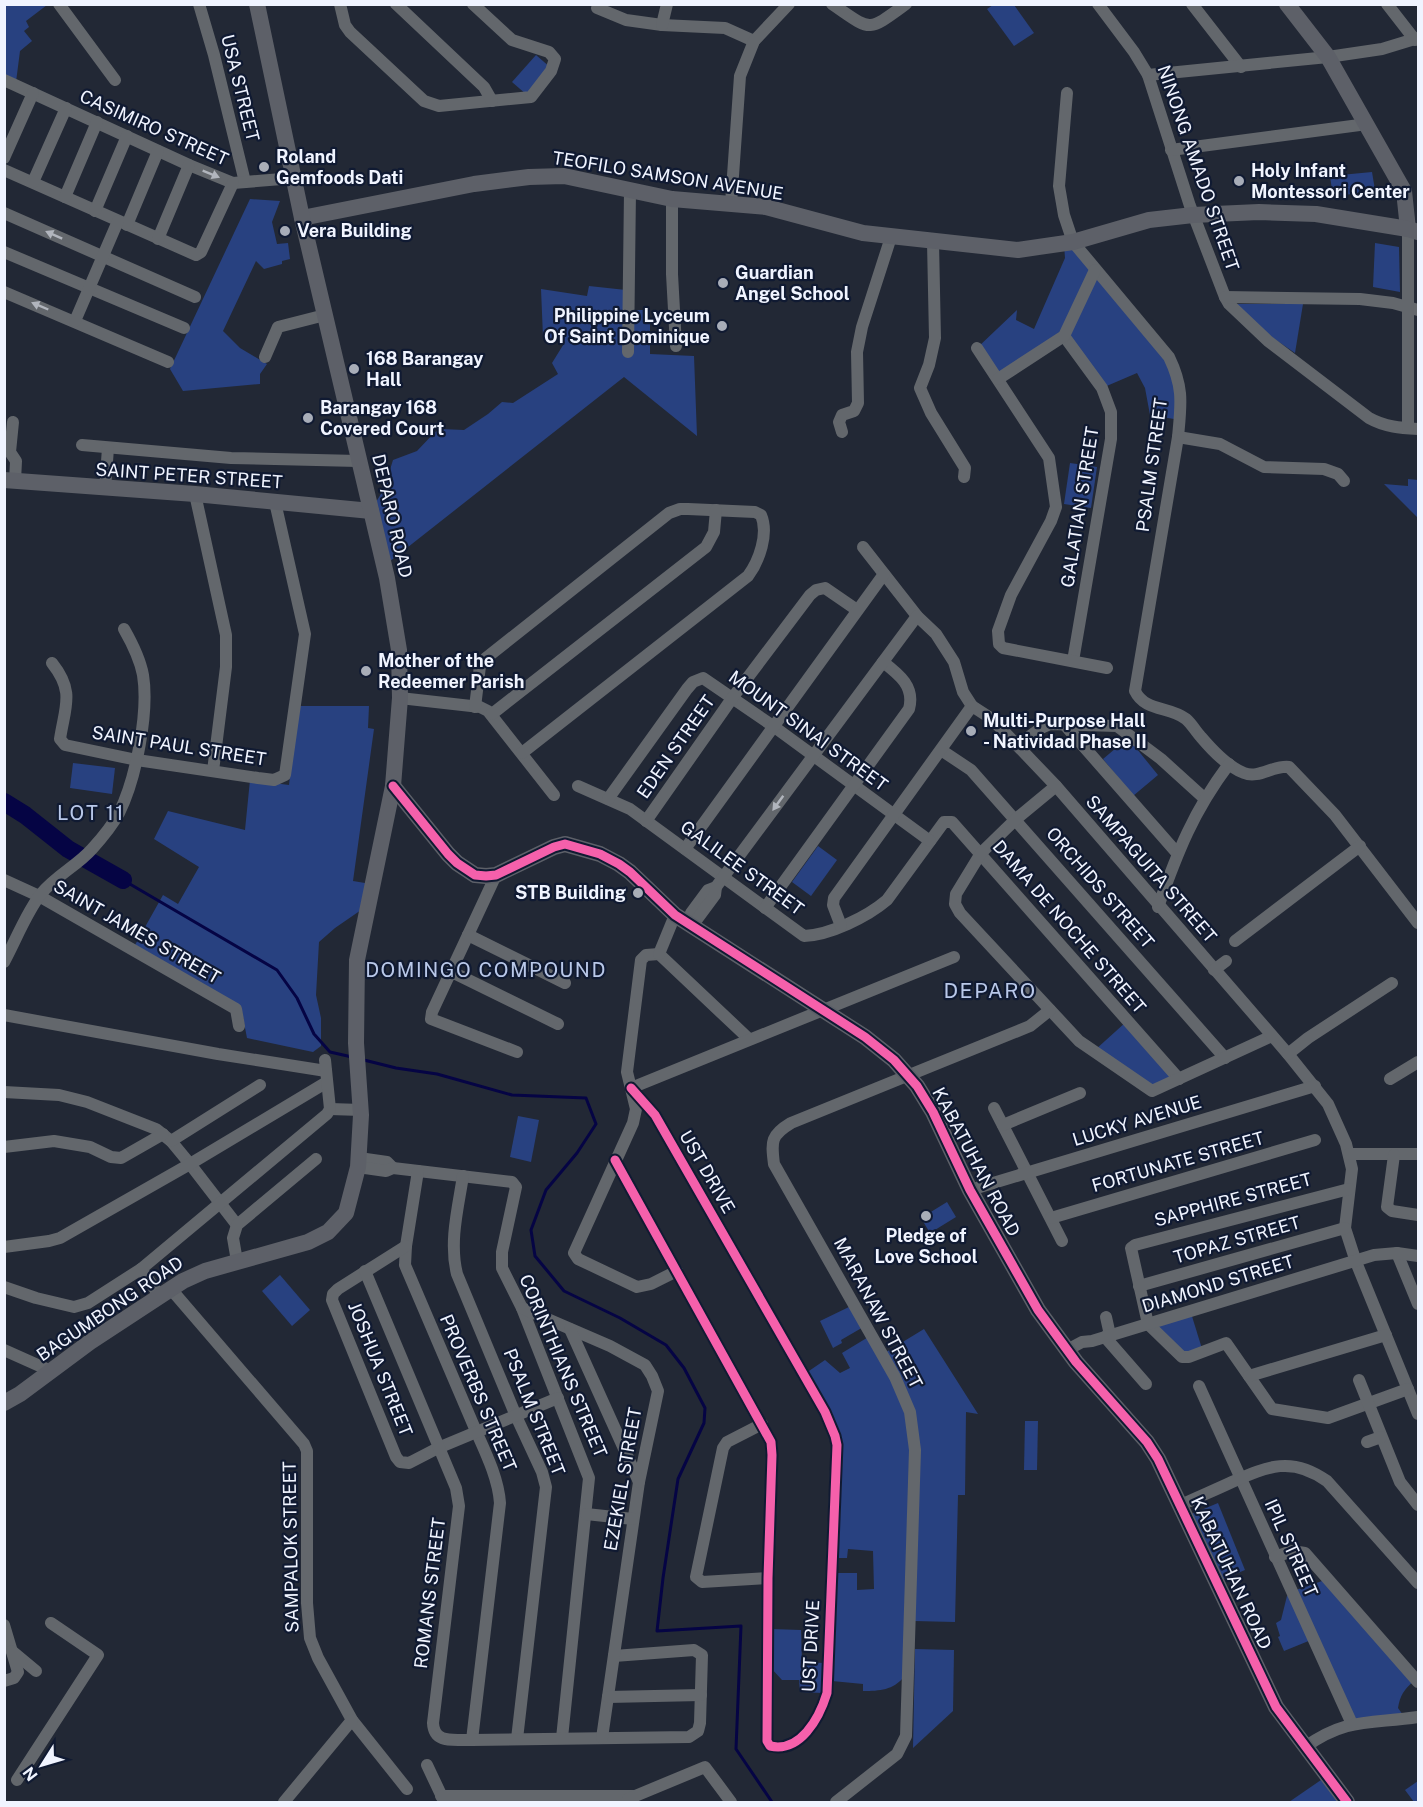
<svg xmlns="http://www.w3.org/2000/svg" width="1423" height="1807" font-family="'Public Sans',sans-serif">
	<style>
		.green { fill: #284180 }
		.lines { fill: none; stroke-linecap: round; stroke-linejoin: round }
		.stream { stroke: #050444; stroke-width: 3 }
		.river { stroke: #050444; stroke-width: 18 }
		.street { stroke: #63676c; stroke-width: 12 }
		.secondary { stroke: #5d6068; stroke-width: 16 }
		.cycleway-casing { stroke: #101a32; stroke-width: 13 }
		.cycleway { stroke: #f560ab; stroke-width: 9 }
		.oneway { fill: #b1b5bd }
		.poi-dot { fill: #a8adb8; stroke: #101a32; stroke-width: 2 }
		.labels { text-anchor: middle; stroke-width: 4.5; stroke-linejoin: round; paint-order: stroke }
		.street-label { font-size: 18px; fill: #f0f4ff; stroke: #101a32 }
		.poi-label { font-size: 18px; font-weight: bold; fill: #f0f4ff; stroke: #101a32; text-anchor: start }
		.neighbourhood-label { font-size: 20px; letter-spacing: 1.5px; fill: #b9c8e9; stroke: #101a32 }
		.quarter-label { font-size: 21px; letter-spacing: 1.5px; fill: #b9c8e9; stroke: #101a32 }
	</style>
	<rect width="100%" height="100%" fill="#222835"/>
	<!-- green -->
	<g class="green">
		<polygon points="4,5 47,5 26,21 29,27 24,31 32,41 20,51 16,82 5,77"/>
		<polygon points="993,5 1014,5 1034,33 1014,46 987,9"/>
		<polygon points="536,55 551,68 527,95 512,82"/>
		<polygon points="1372,172 1375,190 1333,197 1330,176"/>
		<polygon points="250,199 280,201 272,222 277,244 288,243 290,259 282,261 282,264 264,269 256,261 223,331 240,348 267,364 260,374 260,384 183,391 170,369"/>
		<polygon points="1073,242 1169,357 1180,420 1150,415 1145,388 1137,373 1102,388 1064,336 998,379 977,348 1017,310 1016,320 1034,329 1065,258 1064,244"/>
		<polygon points="1375,243 1399,247 1400,292 1373,287"/>
		<polygon points="589,286 626,290 626,310 650,310 650,354 694,356 697,436 624,377 389,562 376,502 384,489 393,460 417,451 435,432 441,429 464,430 488,414 502,402 513,403 558,374 552,363 565,342 543,337 541,289 587,296"/>
		<polygon points="1235,304 1303,304 1295,353 1273,338"/>
		<polygon points="1070,463 1097,467 1091,508 1064,504"/>
		<polygon points="1408,479 1418,480 1418,518 1384,484 1408,486"/>
		<polygon points="298,706 369,706 368,728 374,729 353,881 371,884 364,908 335,928 319,942 316,995 321,1018 321,1046 313,1052 247,1038 241,1007 135,945 163,895 178,904 199,867 154,839 168,811 245,830 250,780 289,785"/>
		<polygon points="1128,738 1158,775 1133,796 1103,759"/>
		<polygon points="73,763 115,768 112,794 70,788"/>
		<polygon points="818,846 837,860 811,896 792,882"/>
		<polygon points="1126,1022 1177,1079 1152,1090 1095,1050"/>
		<polygon points="518,1116 539,1120 531,1162 510,1157"/>
		<polygon points="947,1202 956,1217 930,1233 921,1218"/>
		<polygon points="280,1275 310,1310 292,1326 262,1291"/>
		<polygon points="851,1306 865,1326 841,1340 842,1343 833,1348 820,1321"/>
		<polygon points="1191,1313 1203,1352 1189,1357 1150,1326"/>
		<polygon points="924,1329 978,1414 966,1412 965,1495 958,1495 955,1622 914,1621 914,1434 883,1354"/>
		<path d="M870 1336 907 1413 913 1452 904 1677C893 1690 880 1691 863 1691V1684L832 1681 834 1573H857V1590L874 1589 873 1551 848 1549 847 1558H834L839 1454 806 1373 825 1360 840 1373 850 1368 842 1353Z"/>
		<polygon points="1025,1421 1038,1421 1037,1470 1024,1470"/>
		<polygon points="1218,1503 1245,1570 1219,1581 1189,1515"/>
		<path d="M1325 1580 1414 1681C1404 1689 1400 1696 1398 1708L1403 1715 1352 1721 1293 1591Z"/>
		<polygon points="1290,1594 1311,1640 1284,1651 1278,1637 1280,1636 1276,1623 1281,1620 1287,1596"/>
		<polygon points="771,1629 801,1630 802,1662 824,1663 823,1693 800,1692 799,1680 782,1680 771,1668"/>
		<polygon points="915,1649 954,1650 953,1711 913,1748"/>
		<polygon points="1321,1780 1343,1802 1289,1802"/>
		<polygon points="1418,1781 1418,1802 1414,1802 1405,1790"/>
	</g>
	<g class="lines">
		<!-- stream -->
		<g class="stream">
			<polyline points="123,880 277,970 297,998 314,1034 330,1052 352,1057"/>
			<polyline points="364,1060 396,1068 437,1074 512,1095 586,1098 596,1124 577,1153 546,1190 531,1230 535,1256 564,1291 620,1318 666,1345 684,1368 705,1408 704,1423 678,1479 663,1578 657,1631 741,1626 736,1749 772,1802"/>
		</g>
		<!-- river -->
		<polyline class="river" points="4,802 25,815 68,849 123,880"/>
		<!-- street -->
		<g class="street">
			<polyline points="59,4 115,80"/>
			<polyline points="199,4 214,55 245,182"/>
			<polyline points="340,4 345,25 350,32 424,101 439,106 531,97 551,71 555,59 549,52 512,40 473,4"/>
			<polyline points="396,4 484,87 492,101"/>
			<path d="M832 4C872 31 866 33 906 4"/>
			<path d="M1098 4 1134 52 1148 75 1190 206 1225 297 1229 304 1268 341 1369 418C1385 427 1401 428 1418 429"/>
			<polyline points="1192,4 1241,67"/>
			<polyline points="1387,4 1415,40"/>
			<polyline points="597,8 626,20 662,25 725,28 754,41"/>
			<polyline points="662,25 667,4"/>
			<polyline points="1148,75 1328,57 1382,49 1418,38"/>
			<polyline points="4,80 189,165 233,183 294,178"/>
			<path d="M1067 93 1059 186 1064 215 1073 242 1169 357C1184 388 1181 404 1178 437L1135 691C1145 712 1170 706 1186 719 1192 724 1196 732 1201 737 1212 750 1228 767 1244 773 1259 779 1273 765 1289 767L1335 815 1418 923"/>
			<polyline points="1171,150 1367,124"/>
			<polyline points="4,158 33,93"/>
			<polyline points="4,170 196,255 201,252 233,183"/>
			<polyline points="33,182 66,108"/>
			<polyline points="65,197 97,122"/>
			<polyline points="672,199 672,274 676,346"/>
			<polyline points="731,204 740,76 754,41 789,4"/>
			<polyline points="95,211 127,136"/>
			<polyline points="4,213 195,297"/>
			<polyline points="127,225 158,151"/>
			<polyline points="158,239 189,165"/>
			<polyline points="933,242 935,338 929,365 920,388 931,413 965,468 964,477"/>
			<polyline points="4,252 184,328"/>
			<polyline points="4,292 168,362"/>
			<polyline points="1225,297 1360,299 1393,303 1418,310"/>
			<polyline points="75,321 118,221"/>
			<polyline points="1064,336 1102,388 1111,412 1111,439 1073,661"/>
			<polyline points="977,348 1049,458 1056,507 1051,521 1011,595 998,631 999,644 1003,648 1107,668"/>
			<polyline points="628,352 630,191"/>
			<polyline points="265,357 278,327 325,315"/>
			<polyline points="998,379 1064,336 1095,270"/>
			<polyline points="13,422 10,452 16,461 15,481"/>
			<polyline points="1408,428 1408,229"/>
			<polyline points="842,432 839,422 842,415 854,411 858,403 857,352 862,327 891,237"/>
			<polyline points="1178,437 1220,444 1264,467 1324,469 1338,474 1344,481"/>
			<polyline points="82,445 231,458 358,461"/>
			<polyline points="105,489 108,448"/>
			<polyline points="195,494 226,635 226,667 213,771"/>
			<polyline points="863,547 917,616 936,634 954,662 963,692 972,706"/>
			<path d="M52 663C75 692 65 706 60 739L65 745 137 760 258 778 274 780 285 775 305 634 275 502"/>
			<polyline points="400,698 480,707 488,711 554,795"/>
			<path d="M475 707 480 666 486 658 669 513 680 509H688L755 512 761 515C769 534 759 561 748 576L522 753"/>
			<polyline points="492,714 706,547 714,532 716,510"/>
			<polyline points="1064,724 1177,853"/>
			<polyline points="1018,745 1041,728 1050,724 1117,726 1161,759 1204,798"/>
			<polyline points="941,750 971,770 1225,1058"/>
			<path d="M578 786 630 809 804 936C830 935 867 917 887 900L944 822H952L1179 1079"/>
			<polyline points="1056,786 1016,819 981,853 956,894 955,904 960,913 1079,1041 1152,1091 1272,1036"/>
			<polyline points="608,799 687,689 693,682 703,678 773,726 930,841"/>
			<polyline points="646,821 733,697 810,595 816,590 825,588 857,610"/>
			<polyline points="685,849 884,574"/>
			<polyline points="496,875 432,1012 431,1019 517,1052"/>
			<polyline points="4,880 39,896 236,1009 239,1026"/>
			<path d="M1158 907C1178 851 1193 812 1229 764"/>
			<path d="M765 908 909 709C915 687 900 675 883 662"/>
			<polyline points="691,913 708,890 716,887"/>
			<polyline points="692,926 715,895 716,887 917,616"/>
			<polyline points="841,926 833,905 834,898 972,706 992,719 1056,786 1288,1054 1328,1104 1346,1144 1352,1169 1345,1228 1356,1262 1418,1414"/>
			<polyline points="468,935 565,983"/>
			<polyline points="1235,941 1360,846"/>
			<polyline points="659,954 646,955 641,960 627,1072 636,1109 633,1123 574,1253 578,1259 637,1287 651,1284 677,1271"/>
			<polyline points="659,954 749,1039"/>
			<polyline points="659,954 675,915"/>
			<path d="M4 962C15 942 27 911 41 894 55 876 77 866 92 849 102 838 112 826 119 813 136 779 149 712 143 675 140 659 132 643 124 629"/>
			<polyline points="1214,970 1226,961"/>
			<polyline points="452,972 558,1024"/>
			<polyline points="4,1015 218,1054 326,1071"/>
			<polyline points="1288,1054 1308,1038 1392,983"/>
			<polyline points="1390,1079 1418,1062"/>
			<polyline points="631,1088 954,957"/>
			<polyline points="4,1092 59,1095 87,1102 156,1129 171,1141 190,1164 237,1225"/>
			<polyline points="994,1108 1062,1241"/>
			<polyline points="330,1109 361,1110"/>
			<polyline points="1003,1125 1080,1093"/>
			<polyline points="171,1141 260,1085"/>
			<polyline points="4,1147 54,1141 90,1147 111,1157 121,1158 163,1134"/>
			<polyline points="1349,1154 1418,1154"/>
			<polyline points="1394,1155 1387,1207 1392,1211 1418,1215"/>
			<polyline points="359,1158 387,1162 393,1168"/>
			<path d="M615 1160 771 1442 772 1455 768 1578 767 1741 770 1746C800 1753 819 1719 827 1693L837 1445 835 1436 825 1412 655 1115 631 1088"/>
			<polyline points="358,1167 386,1171 393,1168 512,1182 516,1187 502,1252 502,1268 522,1308 589,1478 562,1738"/>
			<path d="M418 1171 406 1246 405 1265C426 1315 448 1366 470 1417 481 1444 498 1474 500 1503L472 1740"/>
			<path d="M463 1176C458 1208 449 1242 457 1274L516 1416 542 1472 546 1487 517 1739"/>
			<polyline points="1349,1189 1135,1245 1131,1248 1148,1324 1182,1357 1189,1357 1226,1343 1272,1409 1328,1418 1408,1389"/>
			<polyline points="970,1190 1315,1086"/>
			<polyline points="1051,1218 1315,1140"/>
			<polyline points="406,1246 338,1289 333,1294 332,1300 396,1457 400,1462 409,1463 438,1448 558,1398"/>
			<polyline points="4,1247 49,1241 60,1238 190,1164 327,1082"/>
			<polyline points="1397,1253 1418,1304"/>
			<polyline points="237,1261 233,1238 237,1225 316,1159"/>
			<polyline points="141,1269 159,1295"/>
			<path d="M365 1271 456 1488 459 1506 433 1723C434 1745 455 1739 472 1740L689 1737 698 1731 700 1723 702 1655 694 1650 614 1656"/>
			<polyline points="1139,1286 1345,1228"/>
			<polyline points="4,1287 36,1298 74,1307 88,1303 141,1269 327,1114 330,1109 325,1060"/>
			<polyline points="170,1288 304,1444 307,1451 307,1603 310,1638 318,1658 352,1720 407,1789"/>
			<polyline points="522,1308 610,1346 645,1365 652,1376 658,1391 639,1482 602,1738"/>
			<polyline points="1106,1317 1110,1335"/>
			<polyline points="570,1329 639,1482"/>
			<polyline points="1105,1337 1146,1384"/>
			<polyline points="4,1350 51,1371"/>
			<polyline points="1067,1350 1082,1342 1092,1341 1374,1255 1397,1253 1418,1256"/>
			<polyline points="1249,1376 1386,1335"/>
			<polyline points="1359,1380 1400,1482 1418,1505"/>
			<polyline points="1199,1386 1352,1724"/>
			<polyline points="762,1424 727,1442 723,1448 696,1577 702,1582 768,1578"/>
			<polyline points="1367,1442 1381,1437"/>
			<path d="M1181 1505C1198 1497 1215 1490 1232 1482 1268 1466 1292 1456 1327 1481L1418 1583"/>
			<polyline points="586,1514 633,1519"/>
			<polyline points="1275,1557 1292,1551 1305,1553 1418,1682"/>
			<polyline points="4,1625 18,1672 14,1678 4,1681"/>
			<polyline points="12,1651 36,1671"/>
			<polyline points="608,1697 701,1695"/>
			<path d="M1305 1747C1347 1717 1371 1724 1418 1717"/>
			<polyline points="427,1765 444,1801"/>
			<polyline points="17,1780 98,1655 51,1623"/>
			<polyline points="441,1796 634,1796"/>
			<polyline points="628,1799 705,1767 731,1802"/>
			<polyline points="284,1802 352,1720"/>
			<path d="M836 1802 897 1754 906 1736 915 1450 910 1412 895 1377 774 1164C771 1141 771 1135 791 1123L1030 1026 1050 1010"/>
		</g>
		<!-- secondary -->
		<g class="secondary">
			<polyline points="1287,4 1328,57 1396,177 1404,191 1408,229"/>
			<polyline points="302,218 474,184 529,177 564,176 672,199 766,207 863,233 1018,250 1073,242 1149,220 1193,215 1259,212 1316,214 1408,229 1418,232"/>
			<polyline points="4,480 195,494 371,511"/>
			<polyline points="393,786 448,854 457,863 475,875 486,876 496,875 554,847 565,844 600,854 619,864 630,872 675,915 865,1037 894,1060 917,1086 933,1112 970,1190 1038,1310 1076,1362 1147,1442 1158,1459 1276,1707 1347,1802"/>
			<polyline points="4,1403 20,1394 90,1342 183,1281 205,1271 308,1242 328,1232 346,1213 358,1167 361,1115 356,1043 357,960 393,786 400,698 399,650 387,578 302,218 257,4"/>
		</g>
		<!-- cycleway casing -->
		<g class="cycleway-casing">
			<g id="cycleway">
				<polyline points="393,786 448,854 457,863 475,875 486,876 496,875 554,847 565,844 600,854 619,864 630,872 675,915 865,1037 894,1060 917,1086 933,1112 970,1190 1038,1310 1076,1362 1147,1442 1158,1459 1276,1707 1347,1802"/>
				<path d="M615 1160 771 1442 772 1455 768 1578 767 1741 770 1746C800 1753 819 1719 827 1693L837 1445 835 1436 825 1412 655 1115 631 1088"/>
			</g>
		</g>
		<!-- cycleway -->
		<use href="#cycleway" class="cycleway"/>
	</g>
	<!-- one-way arrows -->
	<defs><path id="oneway-solid" d="M-6-.8H1V-3.2L6.5 0L1 3.2V.8H-6Z" transform="scale(1.5)"/></defs>
	<g class="oneway">
		<use href="#oneway-solid" transform="translate(211 174) rotate(22)"/>
		<use href="#oneway-solid" transform="translate(54 235) rotate(-156)"/>
		<use href="#oneway-solid" transform="translate(40 306) rotate(-157)"/>
		<use href="#oneway-solid" transform="translate(778 803) rotate(126)"/>
	</g>
	<!-- markers -->
	<g class="poi-dot">
		<circle cx="264" cy="167" r="6"/>
		<circle cx="1239" cy="181" r="6"/>
		<circle cx="285" cy="231" r="6"/>
		<circle cx="723" cy="283" r="6"/>
		<circle cx="722" cy="326" r="6"/>
		<circle cx="354" cy="369" r="6"/>
		<circle cx="308" cy="418" r="6"/>
		<circle cx="366" cy="671" r="6"/>
		<circle cx="971" cy="731" r="6"/>
		<circle cx="638" cy="893" r="6"/>
		<circle cx="926" cy="1216" r="6"/>
	</g>
	<g class="labels">
		<!-- street labels -->
		<g class="street-label">
			<text transform="translate(240 88) rotate(76)" y="6">USA STREET</text>
			<text transform="translate(154 128) rotate(24)" y="6">CASIMIRO STREET</text>
			<text transform="translate(1198 168) rotate(71)" y="6">NINONG AMADO STREET</text>
			<text transform="translate(668 176) rotate(9)" y="6">TEOFILO SAMSON AVENUE</text>
			<text transform="translate(1152 465) rotate(-82)" y="6">PSALM STREET</text>
			<text transform="translate(189 476) rotate(4)" y="6">SAINT PETER STREET</text>
			<text transform="translate(1080 507) rotate(-81)" y="6">GALATIAN STREET</text>
			<text transform="translate(392 516) rotate(77)" y="6">DEPARO ROAD</text>
			<text transform="translate(808 731) rotate(36)" y="6">MOUNT SINAI STREET</text>
			<text transform="translate(179 746) rotate(9)" y="6">SAINT PAUL STREET</text>
			<text transform="translate(676 747) rotate(-55)" y="6">EDEN STREET</text>
			<text transform="translate(742 868) rotate(36)" y="6">GALILEE STREET</text>
			<text transform="translate(1151 869) rotate(49)" y="6">SAMPAGUITA STREET</text>
			<text transform="translate(1100 888) rotate(49)" y="6">ORCHIDS STREET</text>
			<text transform="translate(1069 927) rotate(49)" y="6">DAMA DE NOCHE STREET</text>
			<text transform="translate(137 932) rotate(30)" y="6">SAINT JAMES STREET</text>
			<text transform="translate(1137 1121) rotate(-17)" y="6">LUCKY AVENUE</text>
			<text transform="translate(976 1162) rotate(62)" y="6">KABATUHAN ROAD</text>
			<text transform="translate(1178 1162) rotate(-16)" y="6">FORTUNATE STREET</text>
			<text transform="translate(707 1172) rotate(60)" y="6">UST DRIVE</text>
			<text transform="translate(1233 1200) rotate(-15)" y="6">SAPPHIRE STREET</text>
			<text transform="translate(1237 1240) rotate(-16)" y="6">TOPAZ STREET</text>
			<text transform="translate(1218 1284) rotate(-17)" y="6">DIAMOND STREET</text>
			<text transform="translate(110 1309) rotate(-34)" y="6">BAGUMBONG ROAD</text>
			<text transform="translate(878 1313) rotate(62)" y="6">MARANAW STREET</text>
			<text transform="translate(563 1366) rotate(67)" y="6">CORINTHIANS STREET</text>
			<text transform="translate(380 1369) rotate(68)" y="6">JOSHUA STREET</text>
			<text transform="translate(478 1393) rotate(67)" y="6">PROVERBS STREET</text>
			<text transform="translate(534 1412) rotate(68)" y="6">PSALM STREET</text>
			<text transform="translate(623 1479) rotate(-80)" y="6">EZEKIEL STREET</text>
			<text transform="translate(291 1547) rotate(-91)" y="6">SAMPALOK STREET</text>
			<text transform="translate(1291 1548) rotate(66)" y="6">IPIL STREET</text>
			<text transform="translate(1231 1573) rotate(65)" y="6">KABATUHAN ROAD</text>
			<text transform="translate(430 1593) rotate(-83)" y="6">ROMANS STREET</text>
			<text transform="translate(811 1646) rotate(-87)" y="6">UST DRIVE</text>
		</g>
		<!-- poi labels -->
		<g class="poi-label">
			<text x="276" y="163">Roland<tspan x="276" dy="21">Gemfoods Dati</tspan></text>
			<text x="1251" y="177">Holy Infant<tspan x="1251" dy="21">Montessori Center</tspan></text>
			<text x="297" y="237">Vera Building</text>
			<text x="735" y="279">Guardian<tspan x="735" dy="21">Angel School</tspan></text>
			<text x="710" y="322" text-anchor="end">Philippine Lyceum<tspan x="710" dy="21">Of Saint Dominique</tspan></text>
			<text x="366" y="365">168 Barangay<tspan x="366" dy="21">Hall</tspan></text>
			<text x="320" y="414">Barangay 168<tspan x="320" dy="21">Covered Court</tspan></text>
			<text x="378" y="667">Mother of the<tspan x="378" dy="21">Redeemer Parish</tspan></text>
			<text x="983" y="727">Multi-Purpose Hall<tspan x="983" dy="21">- Natividad Phase II</tspan></text>
			<text x="626" y="899" text-anchor="end">STB Building</text>
			<text x="926" y="1242" text-anchor="middle">Pledge of<tspan x="926" dy="21">Love School</tspan></text>
		</g>
		<!-- neighbourhood labels -->
		<g class="neighbourhood-label">
			<text x="91" y="820">LOT 11</text>
			<text x="486" y="977">DOMINGO COMPOUND</text>
		</g>
		<!-- quarter labels -->
		<g class="quarter-label">
			<text x="990" y="998">DEPARO</text>
		</g>
	</g>
	<!-- border -->
	<rect width="1423" height="1807" fill="none" stroke="#f0f4ff" stroke-width="12"/>
	<!-- north arrow -->
	<g transform="translate(42 1765) rotate(233)" stroke="#101a32" stroke-width="4.5" paint-order="stroke">
	<path d="M0-4.5L10 22L0 15L-10 22Z" fill="#f0f4ff"/>
	<text y="-9" font-size="16" font-weight="bold" text-anchor="middle" fill="#f0f4ff">N</text>
	</g>
</svg>
